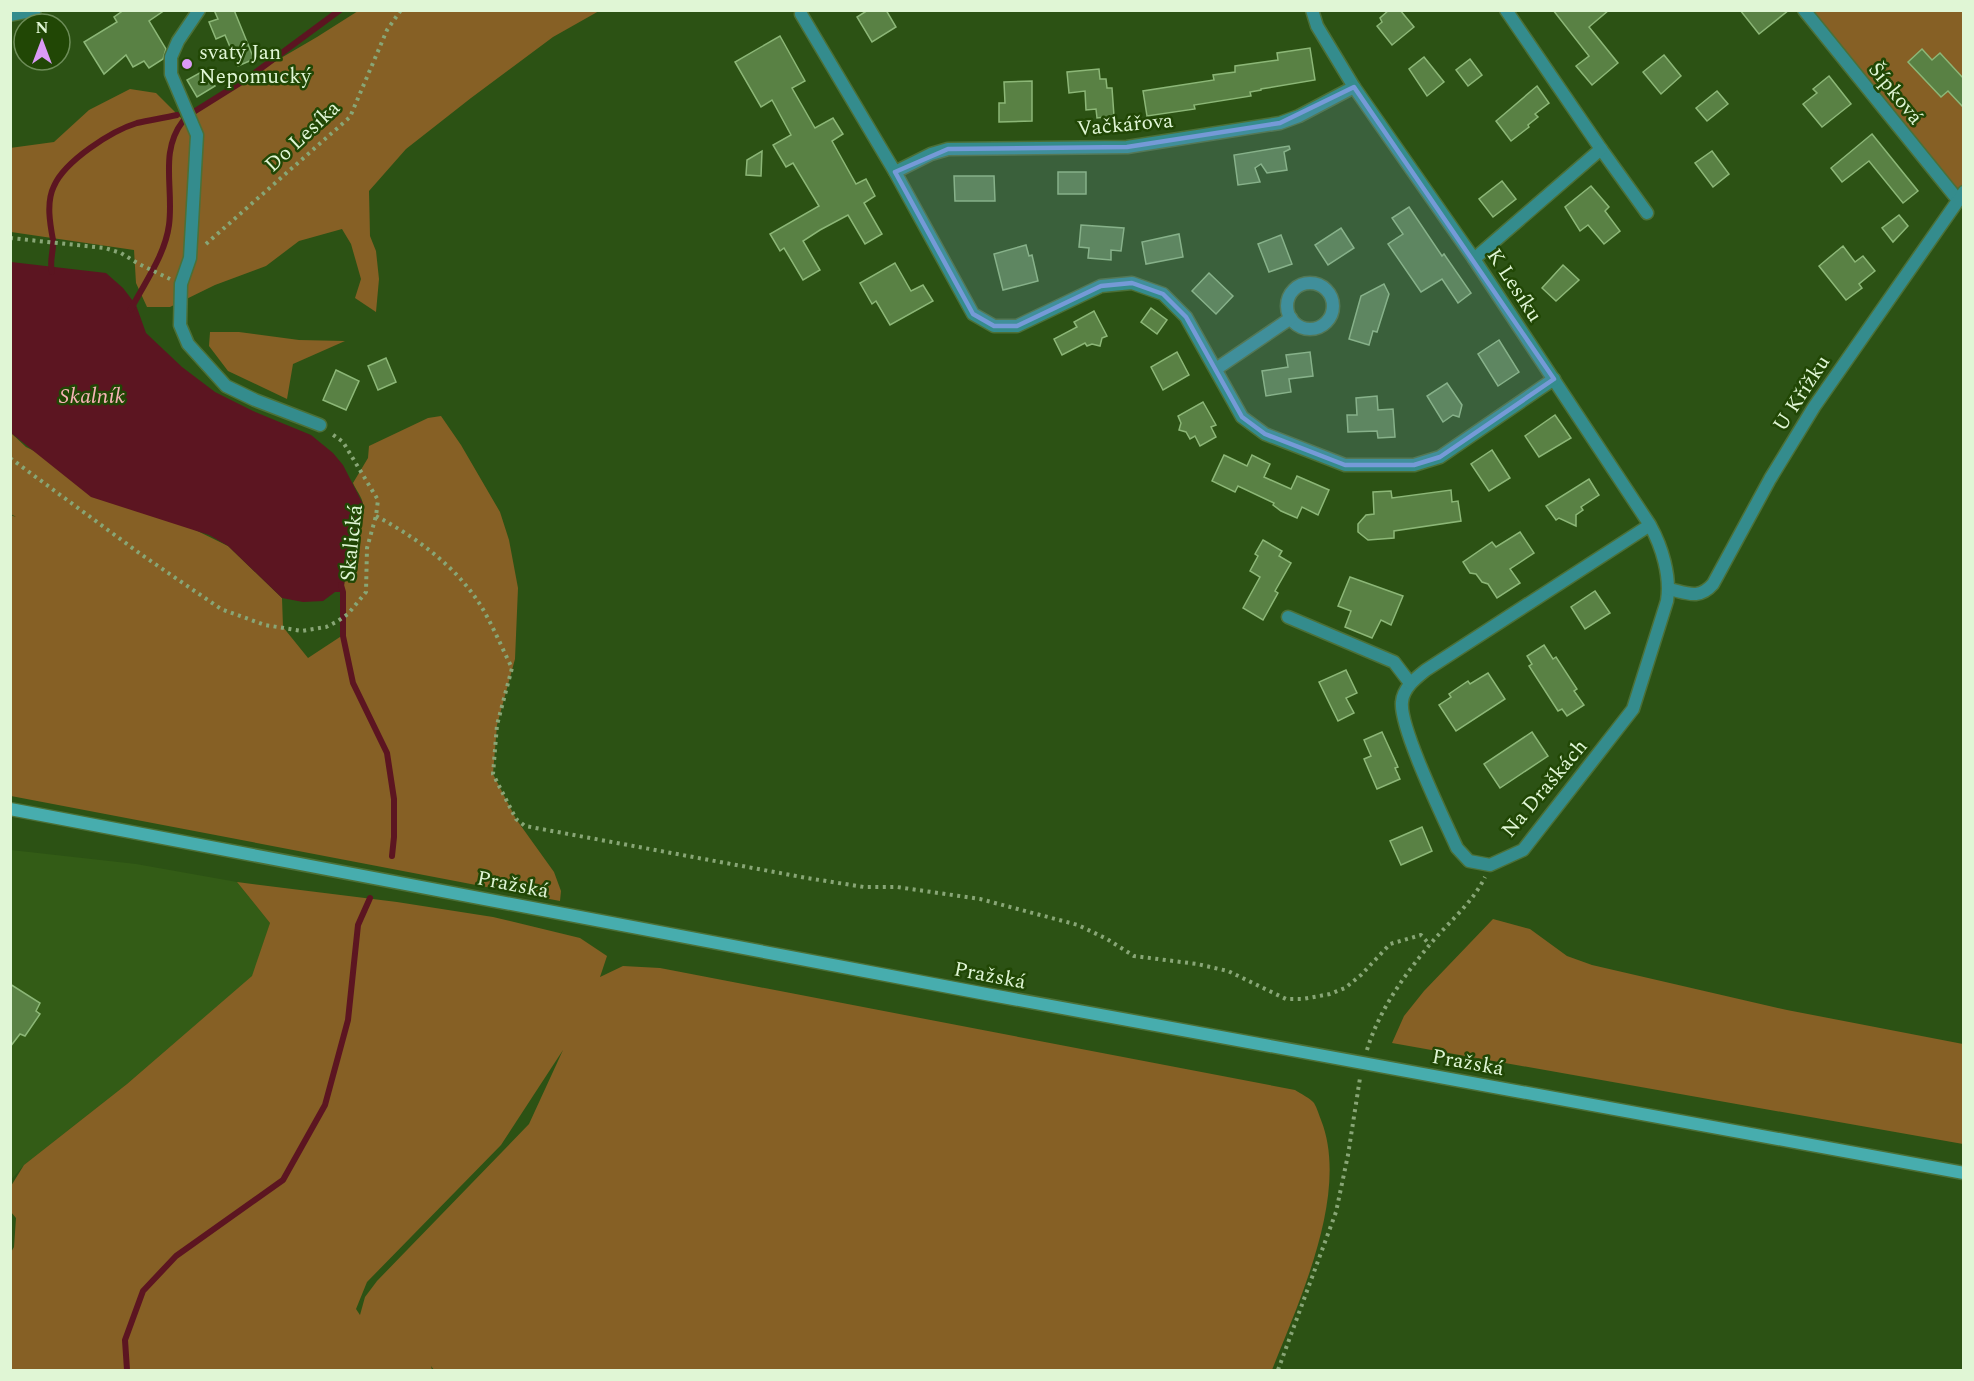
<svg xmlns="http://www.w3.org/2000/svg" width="1974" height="1381" font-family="Spectral,serif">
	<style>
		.built { fill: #335c16 }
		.green { fill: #866025; fill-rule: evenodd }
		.water { fill: #5c1521 }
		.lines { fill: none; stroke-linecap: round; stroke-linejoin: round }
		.stream { stroke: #5c1521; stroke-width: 6 }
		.building { fill: #598144; stroke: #8cb777; stroke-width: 1.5 }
		.minor-casing { stroke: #4c7037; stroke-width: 15 }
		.secondary-casing { stroke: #4c7037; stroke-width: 15 }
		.path { stroke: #88a676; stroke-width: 4; stroke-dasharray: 3 4.5; stroke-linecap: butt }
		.minor { stroke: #348c8d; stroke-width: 12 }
		.secondary { stroke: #47adae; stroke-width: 12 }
		.marked { fill: #759ad7; fill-opacity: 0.2; stroke: #759ad7; stroke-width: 4.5; stroke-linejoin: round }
		.poi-dot { fill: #db9af6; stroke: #214705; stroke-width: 2 }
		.labels { text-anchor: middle; stroke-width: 5; stroke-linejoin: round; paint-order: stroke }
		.poi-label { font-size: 21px; fill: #e0f6d5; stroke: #214705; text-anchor: start }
		.street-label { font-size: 21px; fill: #e0f6d5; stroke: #214705 }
		.water-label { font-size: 22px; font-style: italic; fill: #f8b4b7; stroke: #214705 }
	</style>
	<rect width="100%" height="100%" fill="#2c5214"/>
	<!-- built -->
	<polygon class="built" points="11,850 136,864 237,882 270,923 253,976 127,1084 24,1165 11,1180"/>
	<!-- green -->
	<g class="green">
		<polygon points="358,11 599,11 553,37 471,98 406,149 369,191 370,236 376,251 379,279 376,312 355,298 361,279 351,244 342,229 299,241 266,266 215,285 170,307 147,307 136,283 134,250 11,232 10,148 54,142 89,110 130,89 156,93 185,122 226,90 317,37"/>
		<polygon points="1804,11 1963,11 1964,191 1958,200"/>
		<polygon points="210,332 239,332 299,340 345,341 293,364 287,399 228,371 209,346"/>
		<path d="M441 416 461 445 500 512 509 540 518 588 515 659 497 725 493 774 516 819 554 872 561 891 560 901 11 796 10 515 16 517 11 514V433L26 447 228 546 282 598 283 627 308 658 343 635C343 603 342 565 355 534 359 524 366 516 363 504 362 497 356 490 353 483L368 458 369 446 428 418Z"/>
		<path d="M237 882 397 902 493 917 580 938 607 956 600 977 623 966 660 968 1295 1090C1301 1094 1310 1098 1314 1103 1317 1108 1319 1115 1321 1120 1350 1193 1299 1301 1272 1370H434L431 1366 432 1370H11L10 1254 14 1247 16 1218 11 1212V1186L24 1165 127 1084 252 976 270 923ZM563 1050 529 1124 377 1281 365 1297 360 1315 356 1309 367 1282 501 1145Z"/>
		<polygon points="1493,919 1530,929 1567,956 1592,965 1787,1010 1963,1044 1963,1144 1392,1043 1404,1016 1424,991"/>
	</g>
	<!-- water -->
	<polygon class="water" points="11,262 106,273 123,288 136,305 146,333 182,367 215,392 253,411 311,435 333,453 343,465 363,504 363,520 355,533 350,547 343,592 335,592 323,601 303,602 282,598 228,546 209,535 91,497 11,433"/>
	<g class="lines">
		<!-- stream -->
		<g class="stream">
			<polyline points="192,113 248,78 340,10"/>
			<path d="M52 272C49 261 54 251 53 240 50 224 46 202 54 186 65 161 111 131 137 123 150 120 164 118 177 115"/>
			<path d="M131 309C145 282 165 255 169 225 174 188 159 152 183 121"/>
			<polyline points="341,585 343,592 343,636 353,683 387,753 394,799 394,837 392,856"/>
			<polyline points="127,1370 125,1340 143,1291 176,1256 283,1180 325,1105 348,1020 358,925 370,898"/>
		</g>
	</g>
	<!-- building -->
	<g class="building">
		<polygon points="124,10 165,10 149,21 166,49 163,59 149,68 144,61 133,67 126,55 104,74 84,42 117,22 114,17"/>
		<polygon points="214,10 234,10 254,59 238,66 225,35 216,39 209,22 218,19"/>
		<polygon points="868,10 886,10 896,27 872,42 857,17"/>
		<polygon points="1389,10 1400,10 1414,27 1392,45 1377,26 1382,22 1380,18"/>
		<polygon points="1553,10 1609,10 1589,27 1618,63 1592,85 1576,66 1589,56"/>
		<polygon points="1740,10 1789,10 1759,34"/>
		<polygon points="780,36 805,81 792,88 815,128 833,118 843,134 832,141 856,184 866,179 875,196 864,203 882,234 865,244 848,215 820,230 803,241 820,270 803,280 784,248 780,251 770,234 819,206 793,163 786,167 773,145 791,135 772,100 761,107 735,62"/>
		<polygon points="1310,48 1315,80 1261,89 1261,90 1250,92 1251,96 1194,105 1195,109 1147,116 1143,91 1214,80 1213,75 1235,72 1235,66 1278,60 1277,53"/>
		<polygon points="1922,49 1932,60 1940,53 1964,79 1964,108 1948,91 1941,97 1908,62"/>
		<polygon points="1664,55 1681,76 1661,94 1643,72"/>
		<polygon points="1424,57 1444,82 1427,96 1409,69"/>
		<polygon points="1470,59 1482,75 1468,86 1456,70"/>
		<polygon points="1099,69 1100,79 1106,79 1107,88 1112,88 1114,116 1097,118 1096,109 1086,110 1085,91 1069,93 1067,72"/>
		<polygon points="205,70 215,86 197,97 187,80"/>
		<polygon points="1829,76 1851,104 1822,127 1803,104 1817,93 1813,89"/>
		<polygon points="1032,81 1032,121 999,122 999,103 1005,103 1004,82"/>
		<polygon points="1537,86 1549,103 1535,114 1538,117 1528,125 1529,127 1511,141 1496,121"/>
		<polygon points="1717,91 1728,104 1707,121 1696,108"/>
		<polygon points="1872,134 1918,191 1903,203 1869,161 1842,182 1831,168"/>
		<polygon points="1289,146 1290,149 1284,152 1287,170 1267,173 1261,164 1255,168 1260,182 1238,185 1234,155"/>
		<polygon points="762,151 761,176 746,175 747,160"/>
		<polygon points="1712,151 1729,174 1713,187 1695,163"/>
		<rect x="1058" y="172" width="28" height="22"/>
		<polygon points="954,176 994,176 995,201 955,201"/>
		<polygon points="1502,181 1516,199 1493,217 1479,199"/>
		<polygon points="1591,186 1609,207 1605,211 1620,231 1604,244 1588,225 1580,231 1565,207"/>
		<polygon points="1409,207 1442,256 1444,254 1471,293 1458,303 1442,279 1421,292 1388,244 1403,234 1392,218"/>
		<polygon points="1899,215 1908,226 1893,242 1882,228"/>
		<polygon points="1081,225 1124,228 1121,251 1111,250 1111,260 1088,258 1089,248 1079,247"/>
		<polygon points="1341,228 1354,248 1328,265 1315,245"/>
		<polygon points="1179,234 1183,257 1146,264 1142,242"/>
		<polygon points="1281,235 1292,264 1269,272 1258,244"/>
		<polygon points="1026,245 1029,256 1032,255 1038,281 1003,290 994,254"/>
		<polygon points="1843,246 1855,262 1863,256 1875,271 1859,284 1862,288 1846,300 1819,266"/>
		<polygon points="895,263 911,291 923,285 933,301 890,325 876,301 872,304 860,283"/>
		<polygon points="1563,265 1579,280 1556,301 1542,288"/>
		<polygon points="1209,273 1233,296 1216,314 1192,291"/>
		<polygon points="1384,284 1389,294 1377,332 1373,331 1369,345 1349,339 1361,296"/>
		<polygon points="1151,308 1167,320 1157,334 1141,322"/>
		<polygon points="1094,311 1107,336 1102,338 1100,346 1092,344 1087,346 1085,343 1062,355 1054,339 1077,327 1074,322"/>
		<polygon points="1499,340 1519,372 1498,386 1478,354"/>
		<polygon points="1177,352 1189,375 1163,390 1151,367"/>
		<polygon points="1310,352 1313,376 1289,379 1291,392 1266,396 1262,371 1288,367 1286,355"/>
		<polygon points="386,358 396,382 378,390 368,366"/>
		<polygon points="336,370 359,381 346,410 323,400"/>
		<polygon points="1447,383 1462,405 1459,417 1453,415 1443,422 1427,396"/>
		<polygon points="1377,396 1378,410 1393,409 1395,437 1378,438 1377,431 1348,432 1347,415 1357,415 1356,398"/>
		<polygon points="1203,402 1216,425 1211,427 1216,437 1200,446 1195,436 1190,439 1186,432 1179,430 1181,423 1178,416"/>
		<polygon points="1555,415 1571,438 1539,457 1525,436"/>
		<polygon points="1492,450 1510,478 1489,491 1471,464"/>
		<polygon points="1224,455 1247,466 1252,455 1270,464 1264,477 1291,489 1297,476 1329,490 1318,515 1302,507 1297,518 1281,511 1273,505 1274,503 1238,486 1235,492 1212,481"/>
		<polygon points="1589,479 1599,495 1581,507 1583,510 1576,515 1576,526 1559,518 1556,520 1546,506"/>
		<polygon points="1451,490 1452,502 1458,501 1461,521 1394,531 1394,538 1368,540 1358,532 1358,524 1366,515 1374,514 1373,492 1391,491 1392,498"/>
		<polygon points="1520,532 1534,553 1510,569 1520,583 1497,598 1488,584 1482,582 1476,574 1470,573 1463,562 1492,542 1496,547"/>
		<polygon points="1263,540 1282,551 1279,556 1291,563 1275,591 1278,593 1263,620 1243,608 1260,577 1250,571 1258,556 1255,554"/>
		<polygon points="1350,577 1403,596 1391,625 1381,620 1372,638 1345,627 1351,611 1338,606"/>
		<polygon points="1595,591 1610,613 1585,629 1571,607"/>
		<polygon points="1544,645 1553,659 1556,657 1577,689 1574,691 1584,705 1567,716 1562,709 1558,711 1529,666 1532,664 1527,656"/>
		<polygon points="1346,670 1357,693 1346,698 1354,713 1338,721 1319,682"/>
		<polygon points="1488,673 1505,699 1456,731 1439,705 1451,697 1449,694 1468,681 1470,684"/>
		<polygon points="1382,732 1398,767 1395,768 1400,779 1377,789 1364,759 1371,756 1364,740"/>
		<polygon points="1532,732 1548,756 1500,788 1484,764"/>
		<polygon points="1422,827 1432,851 1401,865 1390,841"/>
		<polygon points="10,984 40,1003 36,1011 40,1014 25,1036 20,1034 10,1047"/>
	</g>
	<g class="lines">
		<!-- minor casing -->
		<g class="minor-casing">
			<g id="minor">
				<polyline points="199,10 178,41 171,57 171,74 197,135 190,258 181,284 180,325 188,344 226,386 255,400 320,425"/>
				<path d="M1312 10 1317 26 1354 87 1474 259 1650 525C1662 547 1671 576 1667 601L1633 709 1523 850 1490 865 1469 861 1457 848C1444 819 1399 727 1402 702 1403 688 1416 678 1426 670L1650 525"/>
				<polyline points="1506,10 1601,149 1647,213"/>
				<polyline points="1804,10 1958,200"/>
				<polyline points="801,14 895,172 973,314 994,326 1017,326 1101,286 1132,283 1163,294 1186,317 1242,417 1265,434 1345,465 1414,465 1440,457 1554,379"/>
				<polyline points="10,15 35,10"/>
				<polyline points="895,172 931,154 948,149 1127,147 1280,123 1299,116 1354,87"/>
				<polyline points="1474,259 1601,149"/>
				<circle cx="1310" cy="306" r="23"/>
				<polyline points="1216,369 1291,318"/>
				<path d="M1669 589C1687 593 1699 600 1713 584L1770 479 1814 407 1964 192"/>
				<polyline points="1288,617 1394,662 1410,683"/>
			</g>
		</g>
		<!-- secondary casing -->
		<g class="secondary-casing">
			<polyline id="secondary" points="10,809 986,994 1964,1173"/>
		</g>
		<!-- path -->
		<g class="path">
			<polyline points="10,238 105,248 121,253 139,264 170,279"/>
			<polyline points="206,244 350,117 387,30 401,10"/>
			<polyline points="10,458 142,555 221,609 265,625 302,631 326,627 338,621 348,614 366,592 367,548 376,516 378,500 343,442 332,434"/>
			<path d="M376 516C417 538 456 566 481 606 493 626 502 648 512 668L497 725 493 774 516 819 525 826 807 878 864 887H897L980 899 1078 925 1107 939 1134 956 1197 964 1228 971 1286 999H1303L1330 994 1345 988 1361 975 1390 944 1421 935 1430 945"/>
			<path d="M1367 1050C1379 1010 1405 974 1432 942 1450 921 1473 902 1485 877"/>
			<polyline points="1278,1370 1336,1212 1348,1155 1360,1078"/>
		</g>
		<!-- minor -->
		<use href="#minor" class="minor"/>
		<!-- secondary -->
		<use href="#secondary" class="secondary"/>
	</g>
	<!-- marked area -->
	<path class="marked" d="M1354 87 1554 379 1440 457 1414 465H1345L1265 434 1242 417 1186 317 1163 294 1132 283 1101 286 1017 326H994L973 314 895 172 948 149 1127 147 1280 123Z"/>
	<!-- markers -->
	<circle class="poi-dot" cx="187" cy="64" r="6"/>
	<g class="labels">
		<!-- poi labels -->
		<g class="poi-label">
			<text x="199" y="59">svatý Jan<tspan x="199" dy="24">Nepomucký</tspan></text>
		</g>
		<!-- street labels -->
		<g class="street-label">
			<text transform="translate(1896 93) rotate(51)" y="7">Šípková</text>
			<text transform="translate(1125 124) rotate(-5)" y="7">Vačkářova</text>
			<text transform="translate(302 136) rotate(-43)" y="7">Do Lesíka</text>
			<text transform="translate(1515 285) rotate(57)" y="7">K Lesíku</text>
			<text transform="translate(1801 393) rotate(-57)" y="7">U Křížku</text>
			<text transform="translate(351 543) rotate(-84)" y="7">Skalická</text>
			<text transform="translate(1544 788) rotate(-50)" y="7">Na Draškách</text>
			<text transform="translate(513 884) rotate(11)" y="7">Pražská</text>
			<text transform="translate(990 975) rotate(11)" y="7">Pražská</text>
			<text transform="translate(1468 1062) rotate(10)" y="7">Pražská</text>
		</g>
		<!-- water labels -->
		<g class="water-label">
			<text x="92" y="403">Skalník</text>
		</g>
	</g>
	<!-- border -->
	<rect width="1974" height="1381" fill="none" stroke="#e0f6d5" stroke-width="24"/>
	<!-- north arrow -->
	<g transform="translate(42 42)"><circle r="28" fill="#214705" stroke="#6d8d58" stroke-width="1.5"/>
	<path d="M0-4.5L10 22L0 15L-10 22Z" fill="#db9af6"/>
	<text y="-9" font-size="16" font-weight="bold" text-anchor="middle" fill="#e0f6d5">N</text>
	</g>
</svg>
